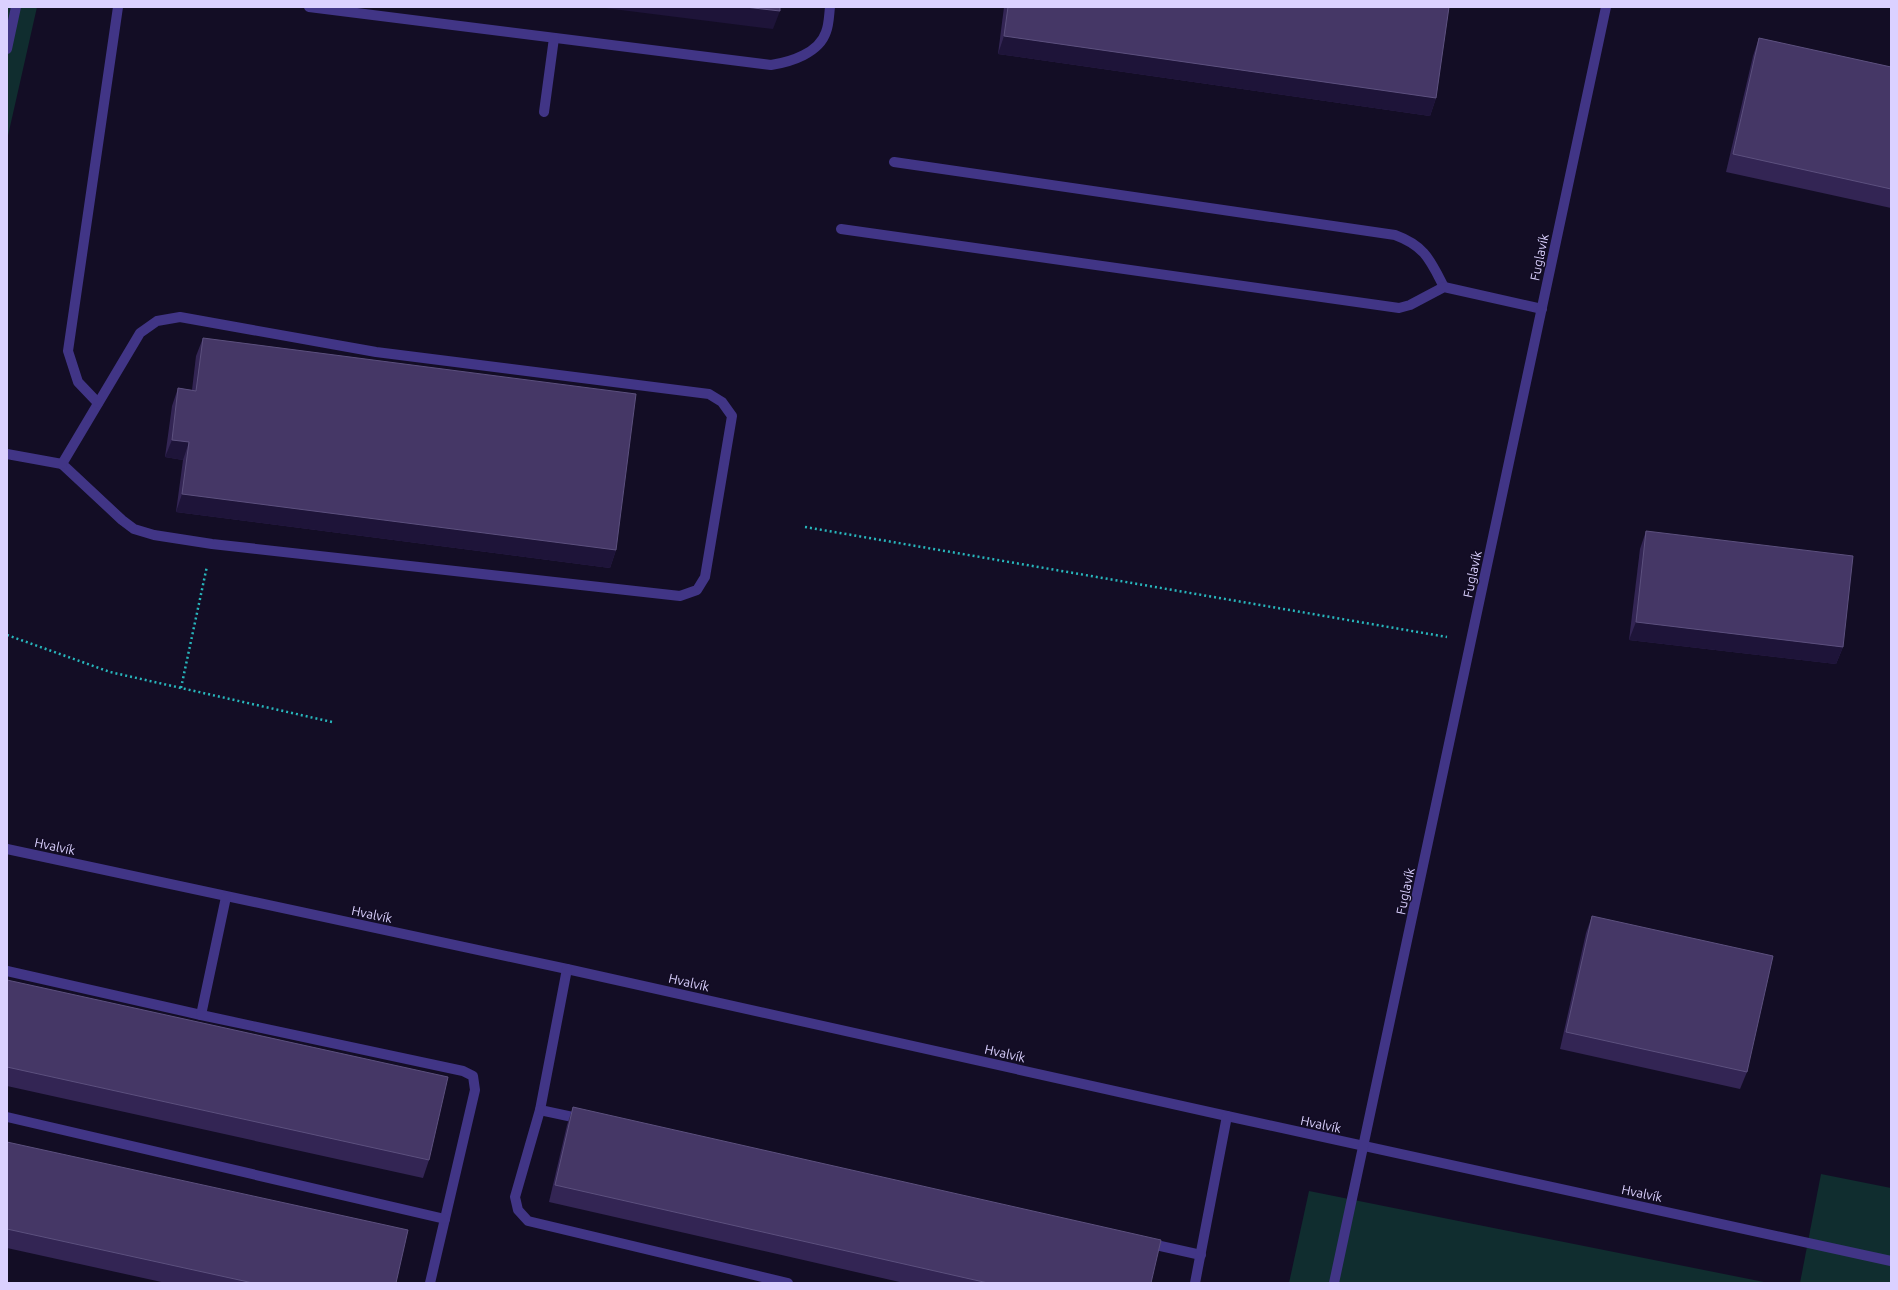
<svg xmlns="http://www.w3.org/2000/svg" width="1898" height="1290" font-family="Ubuntu,sans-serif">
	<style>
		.green { fill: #102d2f }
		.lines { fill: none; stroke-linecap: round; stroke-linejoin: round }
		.path { stroke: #28b6bc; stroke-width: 2.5; stroke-dasharray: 2 3; stroke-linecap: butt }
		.minor { stroke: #413586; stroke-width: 10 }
		.wall { fill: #332554 }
		.shaded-wall { fill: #1e1439 }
		.building { fill: #453766; stroke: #5c507e }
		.labels { text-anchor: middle; stroke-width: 3; stroke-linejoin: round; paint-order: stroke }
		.street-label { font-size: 13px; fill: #dbd1ff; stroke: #130d25 }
	</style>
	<rect width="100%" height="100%" fill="#130d25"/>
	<!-- green -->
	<g class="green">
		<polygon points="7,7 37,7 7,140"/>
		<polygon points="1821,1174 1891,1188 1891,1283 1800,1283"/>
		<polygon points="1309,1191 1769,1283 1289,1283"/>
	</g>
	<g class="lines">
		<!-- path -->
		<g class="path">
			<polyline points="805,527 1447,637"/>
			<polyline points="7,635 110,672 332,722"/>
			<polyline points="181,688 207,566"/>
		</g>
		<!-- minor -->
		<g class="minor">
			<path d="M309 7 771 65C791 62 819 53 826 32 829 25 829 15 830 7"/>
			<polyline points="7,49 16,7"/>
			<polyline points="544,112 554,38"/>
			<path d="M894 162 1395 235C1425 246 1430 260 1444 287"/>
			<polyline points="841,229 1399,308 1410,305 1444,287 1542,309"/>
			<polygon points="180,317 376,352 709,394 722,402 732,416 705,577 697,590 680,596 212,544 154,535 134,529 122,520 62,464 140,333 157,321"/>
			<polyline points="98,403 78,382 68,351 118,7"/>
			<polyline points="7,454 62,464"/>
			<polyline points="7,849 567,969 1227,1116 1891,1261"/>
			<polyline points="567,969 540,1110 515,1197 518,1210 528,1221 788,1283"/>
			<polyline points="7,971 201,1015 226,897"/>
			<polyline points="201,1015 463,1071 473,1076 475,1090 430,1283"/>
			<polyline points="540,1110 582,1119"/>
			<polyline points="7,1117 445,1219"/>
			<polyline points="1147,1243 1201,1255"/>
			<polyline points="1195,1283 1227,1116"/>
			<polyline points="1334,1283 1606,7"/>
		</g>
	</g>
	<!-- wall -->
	<g class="wall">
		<polygon points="1004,7 1449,7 1436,98 1430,116 998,54"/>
		<polygon points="1759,38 1891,67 1891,208 1726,172 1753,56"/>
		<polygon points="203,338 616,550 610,568 176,512 183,460 165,457 172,406 178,388 192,390 196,356"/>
		<polygon points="1646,531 1843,647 1836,664 1629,640 1640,549"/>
		<polygon points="1592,916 1747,1072 1740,1089 1560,1049 1586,933"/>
		<polygon points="7,980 429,1160 423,1178 7,1086"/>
		<polygon points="573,1107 1151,1283 904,1283 549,1202 567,1125"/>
		<polygon points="7,1142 396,1283 166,1283 7,1248"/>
	</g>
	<!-- shaded-wall -->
	<g class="shaded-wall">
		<polygon points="597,7 745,7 780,11 773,29"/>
		<polygon points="1004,36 1436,98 1430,116 998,54"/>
		<polygon points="172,440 189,442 183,460 165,457"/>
		<polygon points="182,494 616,550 610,568 176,512"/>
		<polygon points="1636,622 1843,647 1836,664 1629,640"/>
	</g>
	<!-- building -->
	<g class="building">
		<polygon points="745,7 780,7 780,11"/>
		<polygon points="1008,7 1449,7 1436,98 1004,36"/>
		<polygon points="1759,38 1891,67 1891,189 1733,154"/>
		<polygon points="203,338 636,394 616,550 182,494 189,442 172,440 178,388 196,391"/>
		<polygon points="1646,531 1853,556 1843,647 1636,622"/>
		<polygon points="1592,916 1773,956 1747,1072 1566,1032"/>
		<polygon points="7,980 448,1077 429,1160 7,1067"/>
		<polygon points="573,1107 1161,1240 1151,1283 988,1283 555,1185"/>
		<polygon points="7,1142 408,1230 396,1283 253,1283 7,1229"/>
	</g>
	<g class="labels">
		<!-- street labels -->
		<g class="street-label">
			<text transform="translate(1539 257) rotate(-78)" y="5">Fuglavík</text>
			<text transform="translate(1472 574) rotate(-78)" y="5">Fuglavík</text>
			<text transform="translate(55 846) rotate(12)" y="5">Hvalvík</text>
			<text transform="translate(1405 891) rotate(-78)" y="5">Fuglavík</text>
			<text transform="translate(372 914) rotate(12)" y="5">Hvalvík</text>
			<text transform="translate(689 982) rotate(13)" y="5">Hvalvík</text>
			<text transform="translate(1005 1053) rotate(13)" y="5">Hvalvík</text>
			<text transform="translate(1321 1124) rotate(12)" y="5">Hvalvík</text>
			<text transform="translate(1642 1193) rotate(12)" y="5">Hvalvík</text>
		</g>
	</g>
	<!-- border -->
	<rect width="1898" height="1290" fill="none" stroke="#dbd1ff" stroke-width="16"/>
</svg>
